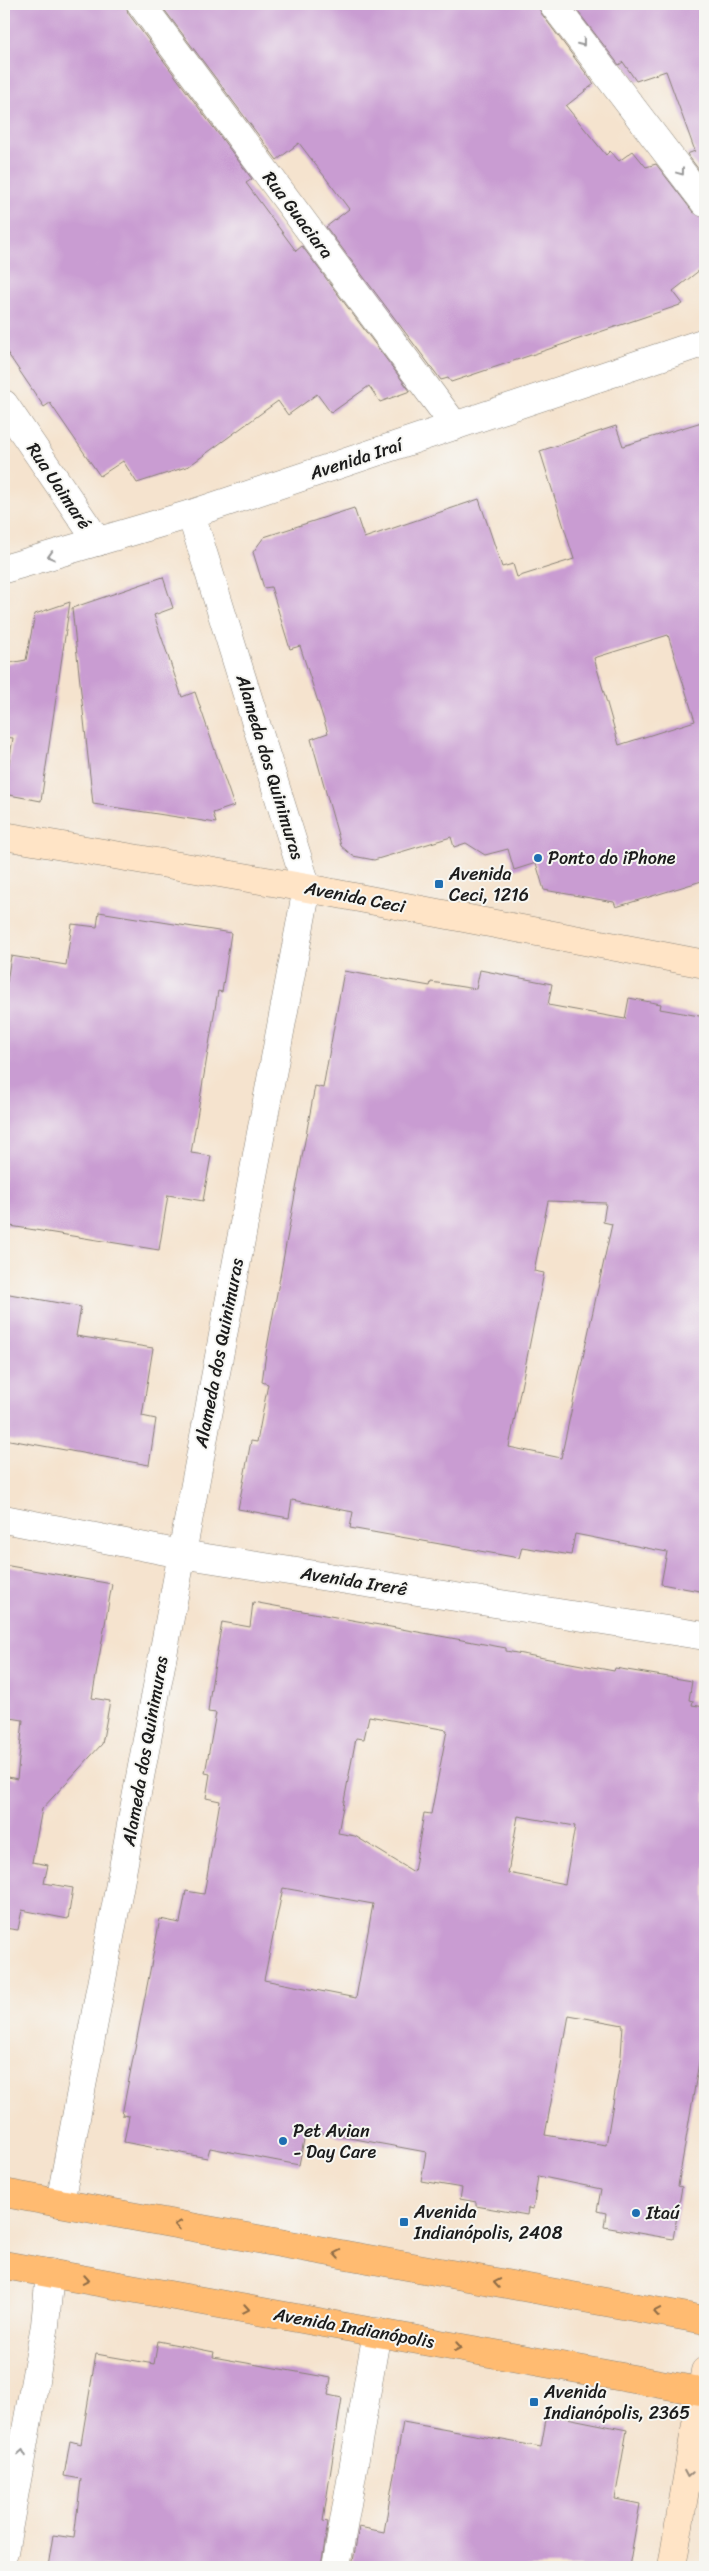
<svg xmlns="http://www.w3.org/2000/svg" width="709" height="2571" font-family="Sriracha,sans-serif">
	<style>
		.building { fill: #c99cd2; fill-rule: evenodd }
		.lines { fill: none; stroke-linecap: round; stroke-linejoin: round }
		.street-casing { stroke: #888075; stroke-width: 29 }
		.secondary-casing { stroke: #888075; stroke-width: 29 }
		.primary-casing { stroke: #888075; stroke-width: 29 }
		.street { stroke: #fff; stroke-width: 28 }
		.secondary { stroke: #ffe4c6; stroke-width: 28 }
		.primary { stroke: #ffbb71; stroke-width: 28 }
		.oneway { stroke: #999 }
		.oneway2 { stroke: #8e6c46 }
		.oneway3 { stroke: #998a7a }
		.poi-dot { fill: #1f6fb2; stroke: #f6f6f2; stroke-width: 2 }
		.labels { text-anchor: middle; stroke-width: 4; stroke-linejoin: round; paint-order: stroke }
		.street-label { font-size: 18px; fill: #1c1c1c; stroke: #f6f6f2 }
		.poi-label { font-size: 18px; fill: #1c1c1c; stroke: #f6f6f2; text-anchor: start }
	</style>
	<rect width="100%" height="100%" fill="#f6f6f2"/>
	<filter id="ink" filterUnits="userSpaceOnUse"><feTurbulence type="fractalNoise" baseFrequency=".02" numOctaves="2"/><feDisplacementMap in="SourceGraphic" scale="10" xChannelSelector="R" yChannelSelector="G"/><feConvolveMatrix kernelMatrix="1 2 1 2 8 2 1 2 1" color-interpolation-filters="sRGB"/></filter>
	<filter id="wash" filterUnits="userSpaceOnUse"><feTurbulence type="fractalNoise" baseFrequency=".0096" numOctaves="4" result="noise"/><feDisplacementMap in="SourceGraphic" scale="20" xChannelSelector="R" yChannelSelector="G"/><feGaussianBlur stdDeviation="1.12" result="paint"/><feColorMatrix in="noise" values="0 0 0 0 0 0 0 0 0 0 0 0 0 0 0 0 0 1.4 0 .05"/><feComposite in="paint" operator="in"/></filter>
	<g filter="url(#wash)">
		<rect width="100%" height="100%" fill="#f5e3ce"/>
		<g id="blocks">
			<!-- building -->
			<g class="building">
				<polygon points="4,4 126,4 128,13 252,179 246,183 296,251 302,246 410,391 380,402 369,386 331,413 317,394 288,415 278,401 189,466 137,483 123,461 100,476 50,403 44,407 4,348"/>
				<polygon points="160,4 538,4 541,13 594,84 566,106 606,155 610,151 619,161 633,151 646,167 656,164 693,212 705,218 705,266 673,291 683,304 451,382 448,378 441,380 326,227 349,209 331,185 299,143 277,160"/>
				<polygon points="572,4 705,4 705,178 687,154 695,151 666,71 636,81 623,62 619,65"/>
				<path d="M705 421V880L616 907 614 902 544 890 536 863 514 870 508 849 485 855 466 843 454 847 451 837 374 860 353 856 341 846 311 739 328 733 300 646 290 649 271 587 264 588 253 552 264 537 354 508 364 538 479 499 502 567 513 564 517 577 574 559 540 451 616 426 623 446ZM668 635 695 721 619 745 594 658Z"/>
				<polygon points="163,577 173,608 154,615 182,697 195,692 234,806 213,813 216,823 93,804 72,608"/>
				<polygon points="70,602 41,801 4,794 13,738 4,737 4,664 26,660 35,614"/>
				<polygon points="99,912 231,933 222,992 218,991 191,1153 211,1156 203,1201 168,1195 159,1250 4,1225 4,982 7,982 11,956 66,965 72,924 97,927"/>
				<path d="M480 970 552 984 548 1005 625 1019 629 998 661 1004 660 1009 705 1017V1592L661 1584 667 1552 575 1534 571 1555 522 1547 519 1558 350 1528 353 1512 292 1500 289 1518 238 1509 251 1441 257 1442 268 1384 262 1382 266 1353 315 1086 323 1088 344 971 430 986 431 982 476 989ZM548 1201 606 1203 603 1222 612 1224 561 1458 509 1447 544 1273 534 1271Z"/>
				<polygon points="4,1293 81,1307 76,1336 153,1348 142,1416 156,1419 149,1465 4,1439"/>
				<polygon points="4,1565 112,1584 92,1698 110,1701 102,1744 42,1809 32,1862 48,1865 44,1883 73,1888 68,1919 22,1910 18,1930 4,1928 4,1776 17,1779 23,1720 4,1717"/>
				<path d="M253 1602 506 1648V1651L614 1671 615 1668 692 1681 689 1700 693 1701 692 1705 705 1707V2027L678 2186 682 2187 673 2239 604 2227 606 2213 597 2211 601 2189 538 2176 533 2209 528 2208 527 2215 476 2206V2202L460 2199 462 2188 421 2181 426 2152 306 2130 299 2165 210 2148 207 2158 124 2142 129 2116 122 2115 160 1919 180 1923 186 1891 204 1894 220 1801 206 1798 210 1774 205 1773 216 1713 208 1712 211 1688 222 1622 250 1627ZM369 1716 447 1730 431 1814 424 1813 414 1872 355 1836 338 1833 356 1738 364 1739ZM518 1816 575 1826 565 1884 508 1873ZM283 1888 373 1904 356 1998 264 1980ZM569 2015 623 2025 621 2056 606 2145 545 2135 563 2037H565Z"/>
				<polygon points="158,2341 214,2352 213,2357 331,2378 328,2395 342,2398 323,2521 328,2522 321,2567 48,2567 53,2535 74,2538 81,2479 64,2476 70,2441 81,2444 96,2354 154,2364"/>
				<polygon points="547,2414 627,2430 615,2499 640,2504 629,2567 352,2567 359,2527 384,2532 403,2422 541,2447"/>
			</g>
		</g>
	</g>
	<g filter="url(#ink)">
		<use href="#blocks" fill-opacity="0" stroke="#888075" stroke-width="1"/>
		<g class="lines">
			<!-- street casing -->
			<g class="street-casing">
				<g id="street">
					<polyline points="141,4 455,426"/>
					<polyline points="553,4 705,203"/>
					<polyline points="4,404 98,542"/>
					<polyline points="4,569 191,514 705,342"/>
					<polyline points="4,1519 181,1554 705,1636"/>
					<polyline points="60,2203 307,888 191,514"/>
					<polyline points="4,2552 45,2325 50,2273"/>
					<polyline points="336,2567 377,2332"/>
				</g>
			</g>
			<!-- secondary casing -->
			<g class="secondary-casing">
				<g id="secondary">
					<polyline points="4,836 307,888 705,964"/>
					<polyline points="672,2567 705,2371"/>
				</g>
			</g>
			<!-- primary casing -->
			<g class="primary-casing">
				<g id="primary">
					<polyline points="4,2193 705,2320"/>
					<polyline points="4,2265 705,2392"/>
				</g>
			</g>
			<!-- street -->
			<use href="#street" class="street"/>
			<!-- secondary -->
			<use href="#secondary" class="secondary"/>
			<!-- primary -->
			<use href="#primary" class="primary"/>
		</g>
		<!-- one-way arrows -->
		<defs><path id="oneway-chevron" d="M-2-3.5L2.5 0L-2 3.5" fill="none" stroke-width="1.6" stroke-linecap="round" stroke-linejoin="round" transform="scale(1.25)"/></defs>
		<g class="oneway">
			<use href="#oneway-chevron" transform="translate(582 43) rotate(52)"/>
			<use href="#oneway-chevron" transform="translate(681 172) rotate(53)"/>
			<use href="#oneway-chevron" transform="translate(51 556) rotate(164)"/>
			<use href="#oneway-chevron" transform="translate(22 2453) rotate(-80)"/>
		</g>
		<g class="oneway2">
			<use href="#oneway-chevron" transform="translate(178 2225) rotate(-170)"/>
			<use href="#oneway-chevron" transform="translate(337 2254) rotate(-170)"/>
			<use href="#oneway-chevron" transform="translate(86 2280) rotate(10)"/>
			<use href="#oneway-chevron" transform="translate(497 2283) rotate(-170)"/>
			<use href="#oneway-chevron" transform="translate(246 2309) rotate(10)"/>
			<use href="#oneway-chevron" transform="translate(657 2312) rotate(-170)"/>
			<use href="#oneway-chevron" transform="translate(458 2347) rotate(10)"/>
		</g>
		<use class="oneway3" href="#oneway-chevron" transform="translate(688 2474) rotate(100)"/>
	</g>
	<!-- markers -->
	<g class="poi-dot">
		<circle cx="538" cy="858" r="5"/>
		<rect x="434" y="879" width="10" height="10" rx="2.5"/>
		<circle cx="283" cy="2141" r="5"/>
		<circle cx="636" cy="2213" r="5"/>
		<rect x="399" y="2217" width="10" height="10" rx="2.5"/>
		<rect x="529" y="2397" width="10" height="10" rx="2.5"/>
	</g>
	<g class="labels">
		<!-- street labels -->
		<g class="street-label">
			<text transform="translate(298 215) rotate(53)" y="6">Rua Guaciara</text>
			<text transform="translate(356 459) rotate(-18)" y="6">Avenida Iraí</text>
			<text transform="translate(59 486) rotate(56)" y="6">Rua Uaimaré</text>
			<text transform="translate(270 767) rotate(73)" y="6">Alameda dos Quinimuras</text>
			<text transform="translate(355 897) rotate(11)" y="6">Avenida Ceci</text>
			<text transform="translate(219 1353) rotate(-79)" y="6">Alameda dos Quinimuras</text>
			<text transform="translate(354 1581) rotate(9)" y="6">Avenida Irerê</text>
			<text transform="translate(145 1751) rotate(-80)" y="6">Alameda dos Quinimuras</text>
			<text transform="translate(354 2328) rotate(10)" y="6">Avenida Indianópolis</text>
		</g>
		<!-- poi labels -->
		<g class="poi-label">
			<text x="548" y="864">Ponto do iPhone</text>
			<text x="449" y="880">Avenida<tspan x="449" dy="21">Ceci, 1216</tspan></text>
			<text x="293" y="2137">Pet Avian<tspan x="293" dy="21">- Day Care</tspan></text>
			<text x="414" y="2218">Avenida<tspan x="414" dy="21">Indianópolis, 2408</tspan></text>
			<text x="646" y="2219">Itaú</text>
			<text x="544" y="2398">Avenida<tspan x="544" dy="21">Indianópolis, 2365</tspan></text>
		</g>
	</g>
	<!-- margin -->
	<rect width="709" height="2571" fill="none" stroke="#f6f6f2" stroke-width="20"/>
</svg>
